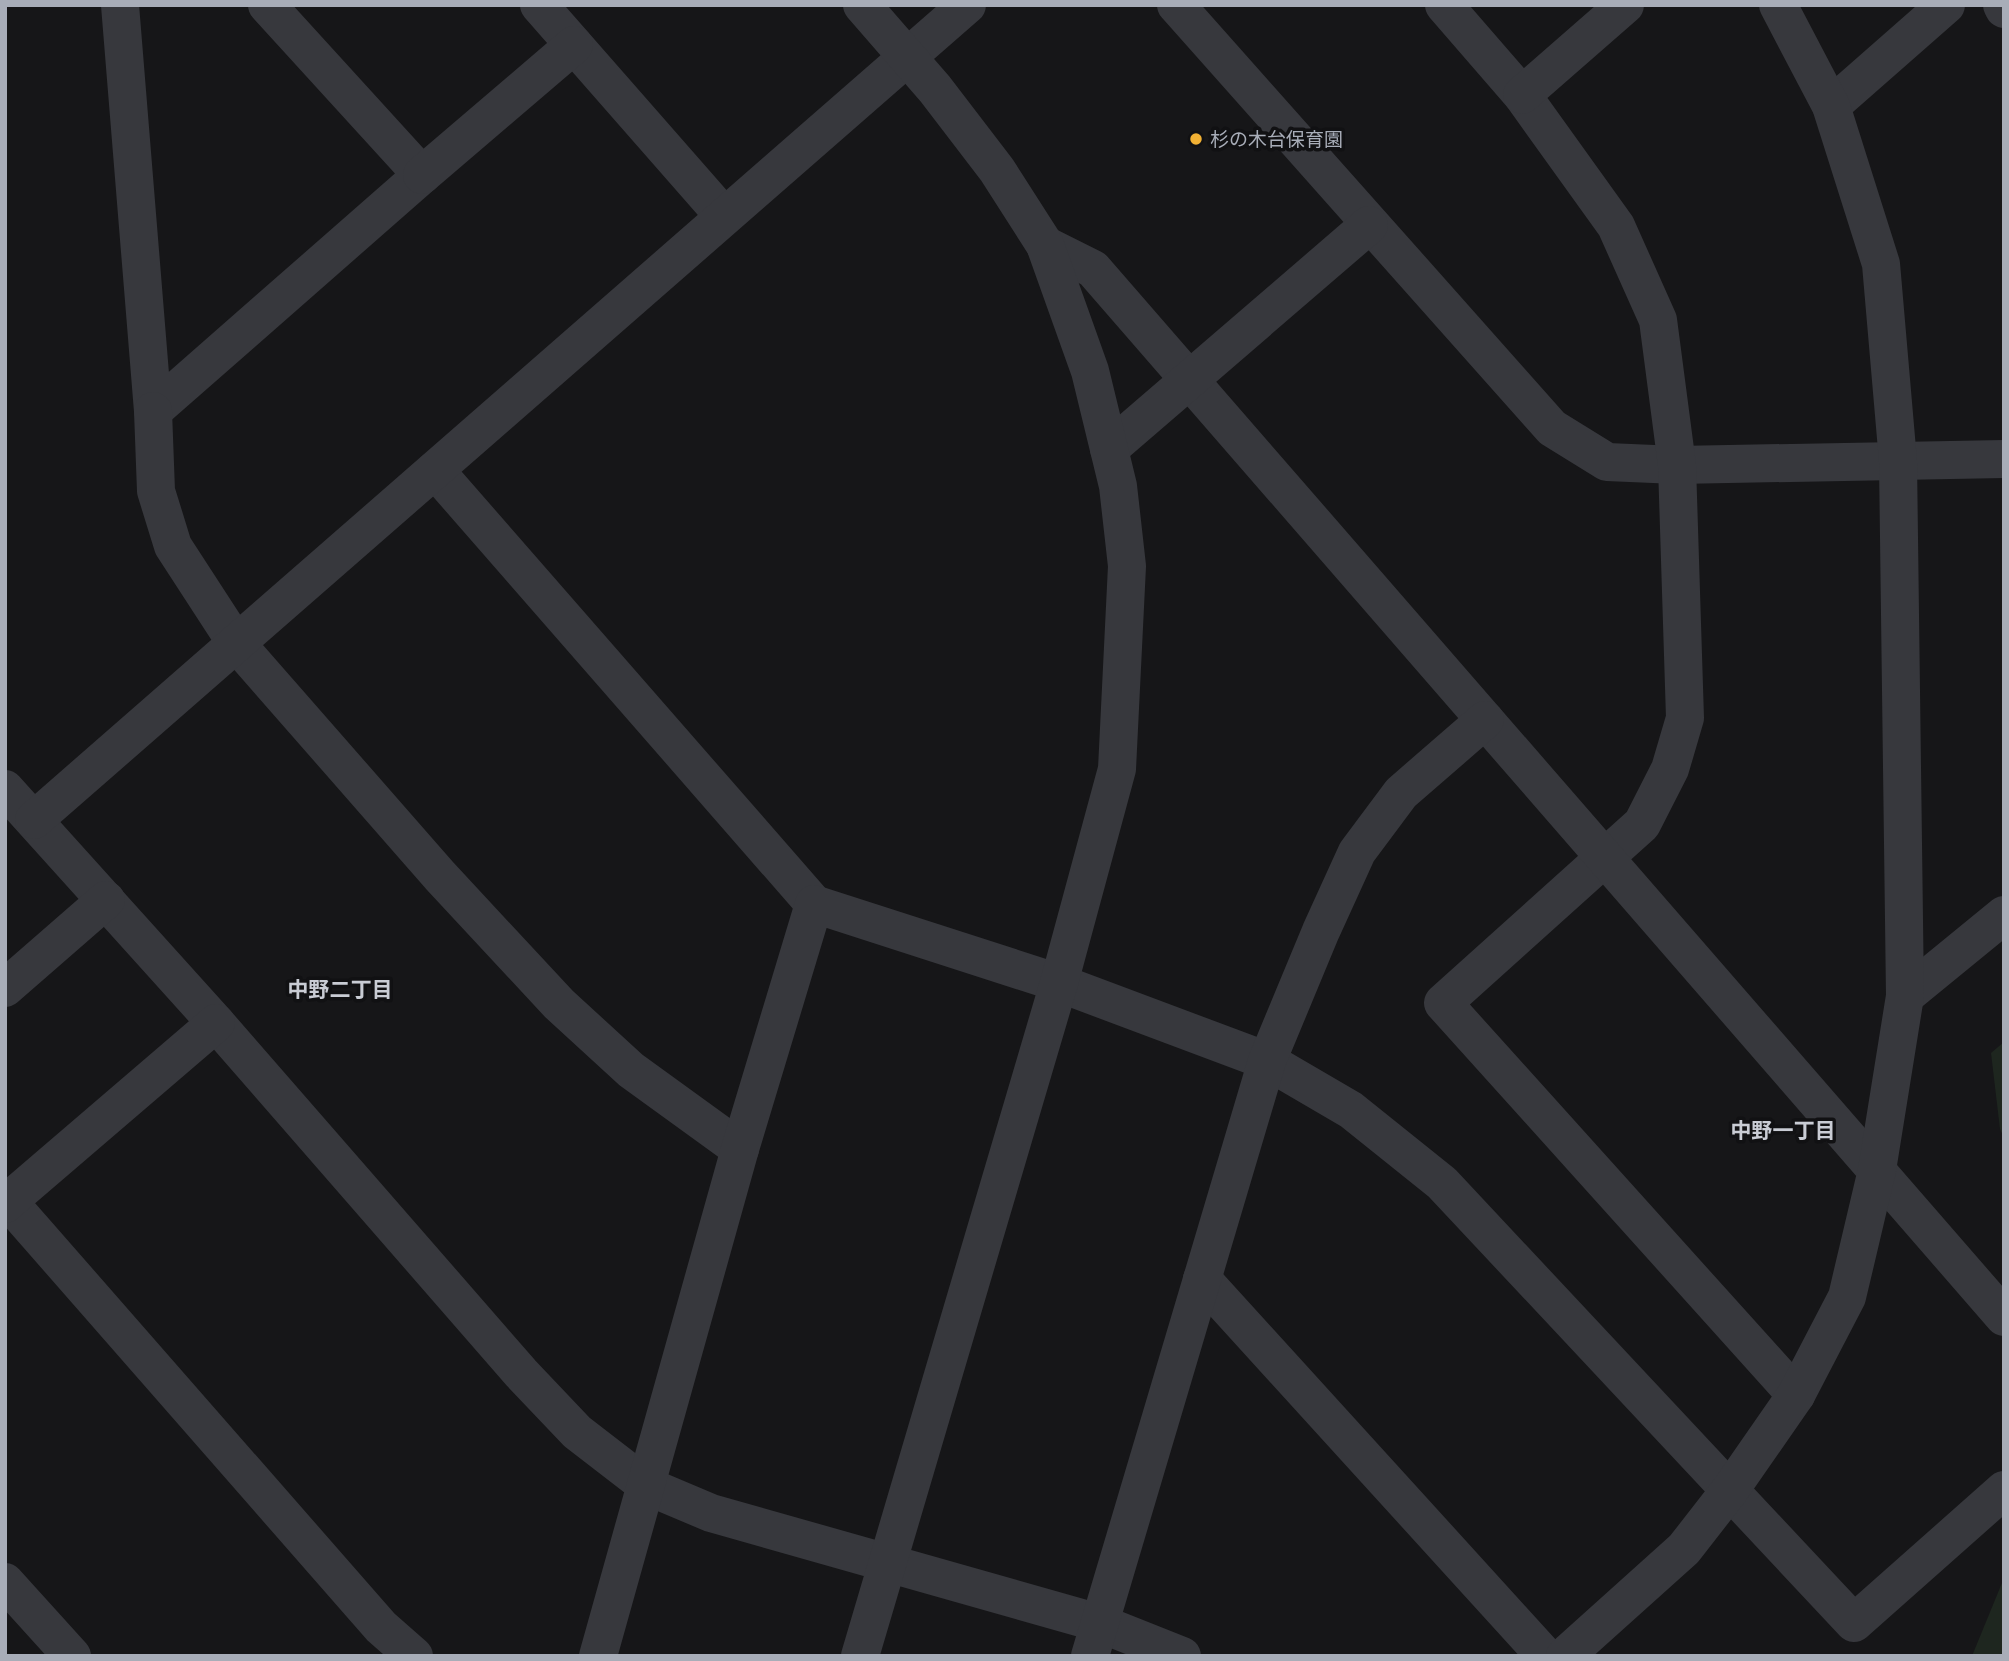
<svg xmlns="http://www.w3.org/2000/svg" width="2009" height="1661" font-family="Lato,'Noto Sans JP',sans-serif">
	<style>
		.green { fill: #1e261f }
		.lines { fill: none; stroke-linecap: round; stroke-linejoin: round }
		.minor { stroke: #37383d; stroke-width: 38 }
		.tertiary { stroke: #37383d; stroke-width: 38 }
		.poi-dot { fill: #f2b134; stroke: #111113; stroke-width: 2.5 }
		.labels { text-anchor: middle; stroke-width: 7; stroke-linejoin: round; paint-order: stroke }
		.poi-label { font-size: 19px; fill: #a8adb8; stroke: #111113; text-anchor: start }
		.neighbourhood-label { font-size: 21px; font-weight: bold; fill: #c9ccd4; stroke: #111113 }
	</style>
	<rect width="100%" height="100%" fill="#161618"/>
	<!-- green -->
	<g class="green">
		<polygon points="2004,1042 2004,1138 2000,1129 1991,1053"/>
		<polygon points="2004,1578 2004,1656 1972,1656"/>
	</g>
	<g class="lines">
		<!-- minor -->
		<g class="minor">
			<polyline points="120,5 153,411 422,175 267,5"/>
			<polyline points="539,5 724,216"/>
			<polyline points="1176,5 1552,428 1607,462 1677,465 2004,459"/>
			<polyline points="1444,5 1522,95 1616,226 1658,320 1677,465 1685,718 1670,769 1642,824 1443,1003 1796,1395"/>
			<polyline points="2002,5 2004,9"/>
			<polyline points="1522,95 1625,5"/>
			<polyline points="1831,106 1946,5"/>
			<polyline points="422,175 574,45"/>
			<polyline points="1045,245 1093,269 2004,1317"/>
			<polyline points="153,411 156,491 173,546 236,643 440,876 559,1004 631,1070 740,1149"/>
			<polyline points="1109,449 1369,225"/>
			<polyline points="435,470 814,904"/>
			<polyline points="5,789 216,1023 521,1373 577,1432 647,1486 711,1513 1099,1623 1182,1656"/>
			<polyline points="34,820 967,5"/>
			<polyline points="5,988 106,900"/>
			<polyline points="1905,996 2004,915"/>
			<polyline points="8,1201 381,1627 414,1656"/>
			<polyline points="5,1204 216,1023"/>
			<polyline points="1202,1279 1545,1656"/>
			<polyline points="5,1582 72,1656"/>
			<polyline points="598,1656 740,1149 814,904 1059,983 1267,1061 1351,1110 1442,1183 1854,1623 2004,1490"/>
			<polyline points="1090,1656 1267,1061 1321,931 1357,852 1401,793 1485,720"/>
			<polyline points="1565,1656 1684,1549 1730,1490 1796,1395 1847,1297 1877,1170 1905,996 1898,461 1881,264 1831,106 1778,5"/>
		</g>
		<!-- tertiary -->
		<polyline class="tertiary" points="860,1656 1059,983 1117,769 1127,566 1118,486 1090,371 1045,245 997,170 935,89 862,5"/>
	</g>
	<!-- markers -->
	<circle class="poi-dot" cx="1196" cy="139" r="7"/>
	<g class="labels">
		<!-- poi labels -->
		<g class="poi-label">
			<text x="1210" y="146">杉の木台保育園</text>
		</g>
		<!-- neighbourhood labels -->
		<g class="neighbourhood-label">
			<text x="340" y="997">中野二丁目</text>
			<text x="1783" y="1138">中野一丁目</text>
		</g>
	</g>
	<!-- border -->
	<rect width="2009" height="1661" fill="none" stroke="#a8adb8" stroke-width="14"/>
</svg>
